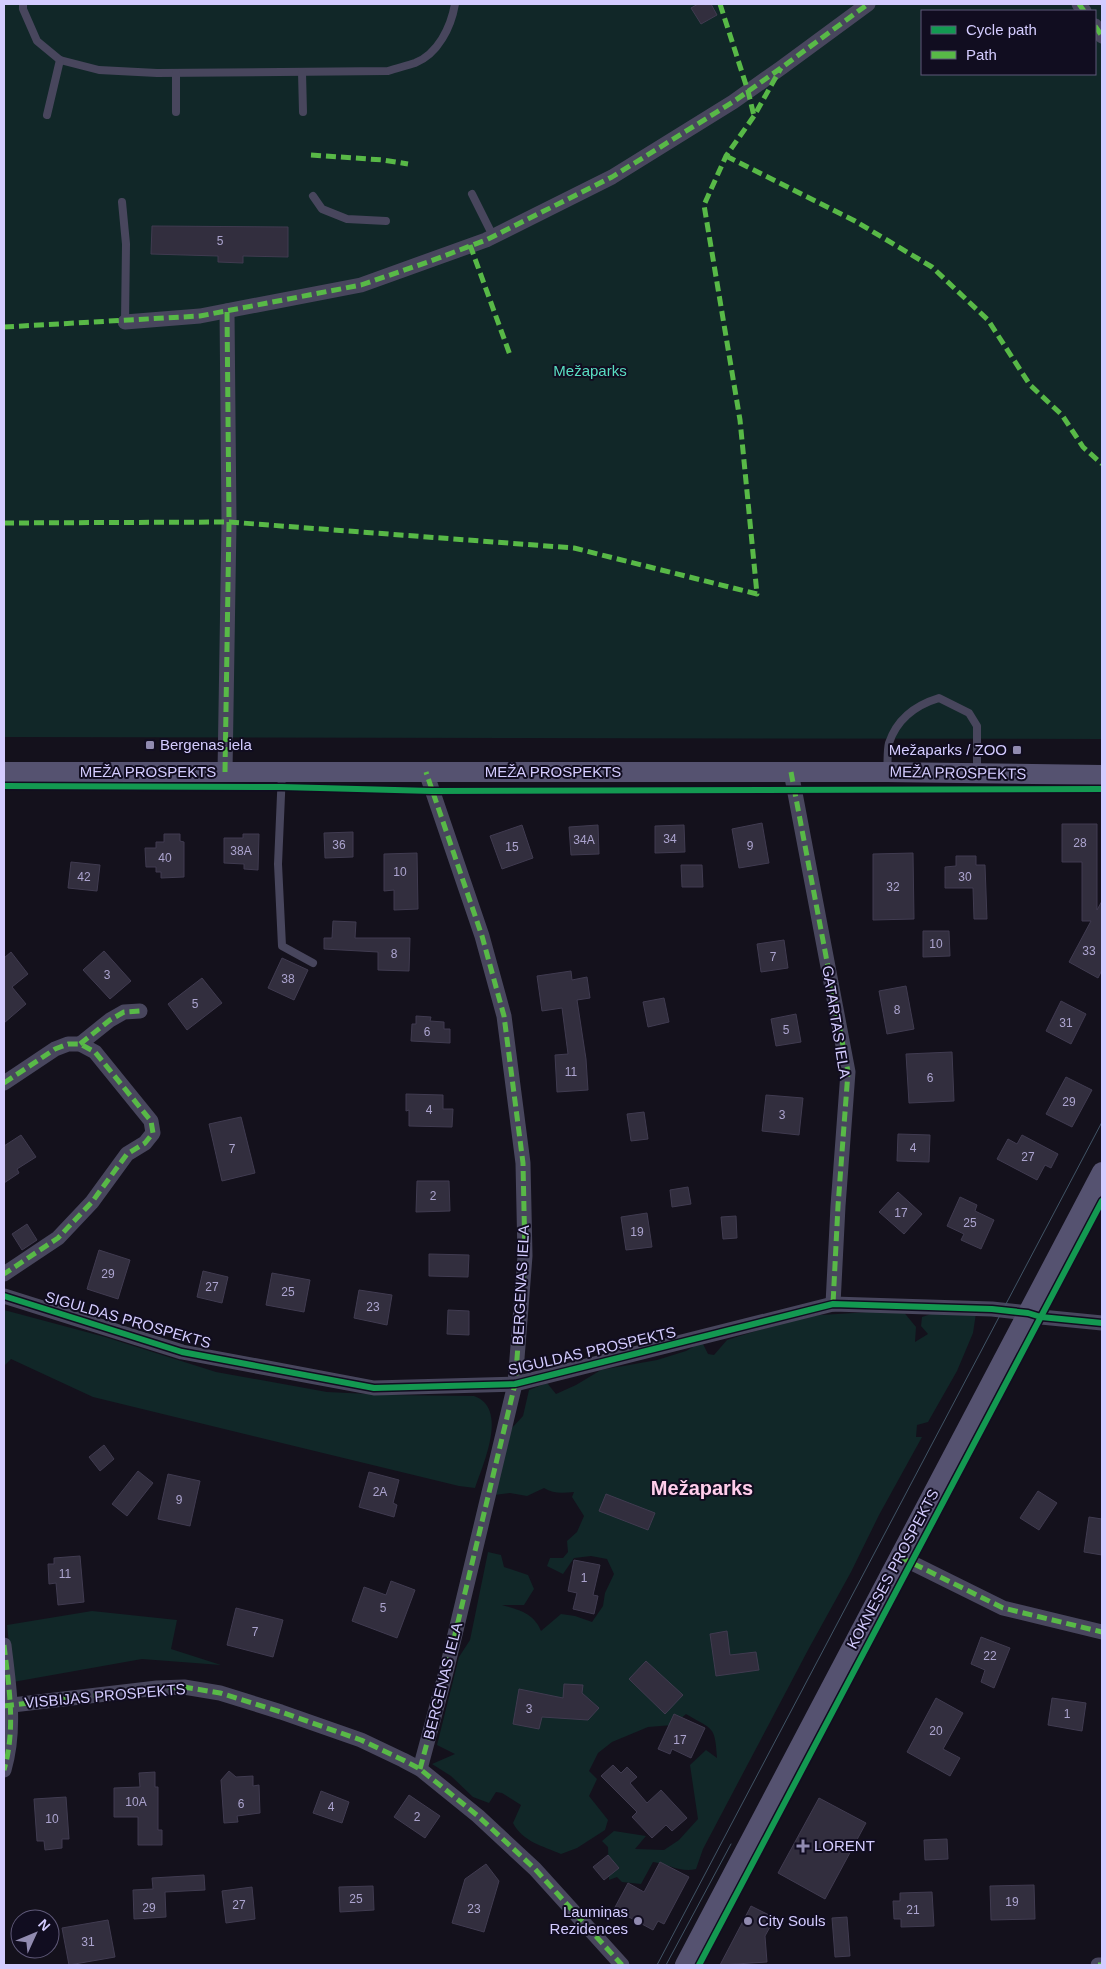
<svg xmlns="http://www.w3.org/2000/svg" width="1106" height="1969" font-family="Arial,sans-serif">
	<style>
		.green { fill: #112728; fill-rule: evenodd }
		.building { fill: #322e3e; stroke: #403b50 }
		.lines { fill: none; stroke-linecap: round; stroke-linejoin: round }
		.lane { stroke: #48465d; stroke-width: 8 }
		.street { stroke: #48465d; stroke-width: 15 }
		.secondary { stroke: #555270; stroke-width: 20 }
		.tram { stroke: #415466; stroke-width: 1 }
		.quiet { stroke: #58b947; stroke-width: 5; stroke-dasharray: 10 5; stroke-linecap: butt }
		.cycleway-casing { stroke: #110d20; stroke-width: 9 }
		.cycleway { stroke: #139951; stroke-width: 6 }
		.poi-dot { fill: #918bb0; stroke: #110d20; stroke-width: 2 }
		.labels { text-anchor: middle; stroke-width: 4; stroke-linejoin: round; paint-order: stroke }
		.number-label { font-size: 12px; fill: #aca4cf }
		.park-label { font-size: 15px; fill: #59dec2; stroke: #110d20 }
		.poi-label { font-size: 15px; fill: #d4ccff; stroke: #110d20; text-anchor: start }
		.street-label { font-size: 15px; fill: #d4ccff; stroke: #110d20 }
		.district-label { font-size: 20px; font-weight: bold; fill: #ffceeb; stroke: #110d20 }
	</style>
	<rect width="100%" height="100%" fill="#14111c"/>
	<!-- green -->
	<g class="green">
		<path d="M4 4H1102V739L4 737ZM922 11H1095V74H922Z"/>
		<path d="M4 1310 105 1337 216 1372 327 1392 390 1395 474 1396C477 1397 481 1399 484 1402 503 1421 482 1467 475 1488L459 1486 93 1397 11 1359 4 1366Z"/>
		<path d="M902 1310 916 1327 915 1342 928 1334 921 1326 922 1317 934 1313H976L973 1333 957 1371 928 1422 917 1425 916 1437H922L879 1515 851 1572 808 1650 703 1849 696 1869C681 1873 668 1864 653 1862L641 1884 622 1882 617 1877 609 1880 608 1847 602 1841 614 1831 646 1836 635 1849 664 1850 679 1840 698 1819 690 1765 706 1750 717 1758C715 1725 713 1730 686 1714L673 1725 648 1727 612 1742 598 1753 589 1771 597 1779 589 1796 608 1820 605 1830 577 1848 561 1854C543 1846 523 1842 513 1823L521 1805 502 1793 496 1792 489 1803 473 1797 451 1776 432 1764 455 1754 437 1745 459 1657 470 1640 488 1552 501 1555 504 1567 528 1575 534 1589 524 1605H502C519 1610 534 1613 541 1631L561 1614 575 1616 592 1622 603 1606 605 1593 614 1574 607 1559 591 1556 574 1558 563 1574 547 1566 550 1558H563L568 1552 567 1541 577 1532 584 1516 572 1497 574 1492C563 1493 553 1494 544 1488L527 1496 510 1493 494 1495 511 1429 523 1416 529 1390 547 1383 556 1394 576 1385 601 1370 657 1360 686 1351 702 1342 708 1354 714 1355 727 1340 805 1316Z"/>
		<polygon points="92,1611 177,1620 171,1649 221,1665 142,1659 13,1682 7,1625"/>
	</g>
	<!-- building -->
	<g class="building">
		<polygon points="698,4 711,4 717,15 701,24 691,8"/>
		<polygon points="152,226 288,227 288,257 243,256 243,263 218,262 218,256 151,254"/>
		<polygon points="762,823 769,863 739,868 732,829"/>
		<polygon points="1062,824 1097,824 1097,910 1102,901 1102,970 1098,978 1069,962 1091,921 1082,921 1082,862 1062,862"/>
		<polygon points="522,825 533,858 502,869 490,836"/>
		<polygon points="598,825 599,854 571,855 569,827"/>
		<polygon points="684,825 685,852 655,853 655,826"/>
		<polygon points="353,832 353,857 325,858 324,833"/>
		<polygon points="164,834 180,834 180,841 184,842 184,877 161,878 161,872 156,872 156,867 146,867 145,848 156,848 156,842 164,842"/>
		<polygon points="243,834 259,834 258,870 244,869 244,864 224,863 224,838 243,838"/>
		<polygon points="417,853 418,909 394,910 394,890 384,891 384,854"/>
		<polygon points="913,853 914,919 873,920 873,854"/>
		<polygon points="956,856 976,856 976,865 985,865 987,919 974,919 973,888 945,888 945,867 956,866"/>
		<polygon points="71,862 100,865 97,891 68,888"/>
		<polygon points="681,865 702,865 703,887 682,887"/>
		<polygon points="333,921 356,922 355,938 410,938 409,971 378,970 378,952 324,949 324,938 332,938"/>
		<polygon points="923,931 949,931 950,956 923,957"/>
		<polygon points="784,940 788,968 761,972 757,944"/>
		<polygon points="104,951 131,981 110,999 83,970"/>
		<polygon points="11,952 28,974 12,987 26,1004 4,1023 4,958"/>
		<polygon points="282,958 308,970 294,1000 268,988"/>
		<polygon points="571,971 572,980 587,977 590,998 577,1000 586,1059 588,1090 557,1092 555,1055 568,1054 562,1008 542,1011 537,976"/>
		<polygon points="202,978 222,1003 187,1030 168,1004"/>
		<polygon points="906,986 914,1029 887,1034 879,991"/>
		<polygon points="664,998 669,1022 648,1027 643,1002"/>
		<polygon points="1061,1001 1086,1014 1071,1044 1046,1031"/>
		<polygon points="796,1014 801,1042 776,1046 771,1019"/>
		<polygon points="416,1016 431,1017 430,1021 444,1022 444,1029 450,1029 450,1043 411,1041 412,1024 416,1024"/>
		<polygon points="952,1052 954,1101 909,1103 906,1054"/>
		<polygon points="1066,1077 1092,1090 1072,1127 1046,1114"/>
		<polygon points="406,1094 443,1095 443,1109 453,1109 452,1127 409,1126 409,1110 406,1111"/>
		<polygon points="766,1095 803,1098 799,1135 762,1131"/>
		<polygon points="644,1112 648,1139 631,1141 627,1114"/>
		<polygon points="241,1117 255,1173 222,1181 209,1124"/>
		<polygon points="898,1134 930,1135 929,1162 897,1161"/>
		<polygon points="21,1135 36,1157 17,1169 19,1173 4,1183 4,1146"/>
		<polygon points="1022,1135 1058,1154 1051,1168 1045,1165 1037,1180 997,1159 1008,1139 1017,1144"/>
		<polygon points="417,1181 449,1181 450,1211 416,1212"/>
		<polygon points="688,1187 691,1204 672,1207 670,1190"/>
		<polygon points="898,1192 922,1214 904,1234 879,1212"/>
		<polygon points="960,1197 977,1205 975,1211 994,1220 981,1249 961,1240 964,1234 947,1226"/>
		<polygon points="647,1213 652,1247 626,1250 621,1217"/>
		<polygon points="736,1216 737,1238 723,1239 721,1217"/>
		<polygon points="27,1224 37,1240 22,1250 12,1234"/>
		<polygon points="99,1250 130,1260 118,1299 87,1289"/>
		<polygon points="429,1254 469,1255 468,1277 429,1276"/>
		<polygon points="203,1271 228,1277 222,1303 197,1297"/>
		<polygon points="272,1273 310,1280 304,1312 266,1305"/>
		<polygon points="359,1290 392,1295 387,1325 354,1318"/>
		<polygon points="448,1310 469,1311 469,1335 447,1334"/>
		<polygon points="104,1445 114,1459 100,1471 89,1457"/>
		<polygon points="138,1471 153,1483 127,1516 112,1504"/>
		<polygon points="369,1472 399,1480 393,1503 397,1505 394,1517 359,1507"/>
		<polygon points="168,1474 200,1481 190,1526 158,1519"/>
		<polygon points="1038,1491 1057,1503 1039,1530 1020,1518"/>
		<polygon points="606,1494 655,1513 648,1530 599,1511"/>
		<polygon points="1089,1517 1102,1519 1102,1555 1084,1552"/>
		<polygon points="80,1556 84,1602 58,1605 56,1583 49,1584 48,1564 54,1564 54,1558"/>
		<polygon points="574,1560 600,1565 593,1595 598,1596 594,1614 573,1609 577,1593 568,1591"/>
		<polygon points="391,1581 415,1590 397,1638 352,1621 364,1587 386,1595"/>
		<polygon points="236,1608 283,1620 273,1657 227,1645"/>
		<polygon points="727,1631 730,1655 756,1652 759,1670 716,1676 710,1634"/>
		<polygon points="981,1637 1010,1648 994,1688 981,1682 985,1670 971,1664"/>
		<polygon points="646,1661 683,1695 665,1714 629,1679"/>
		<polygon points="564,1684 583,1685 582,1693 599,1708 588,1720 542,1717 539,1729 513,1724 519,1689 563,1698"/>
		<polygon points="936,1698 963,1713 943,1749 960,1758 950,1776 907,1752"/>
		<polygon points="1052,1698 1086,1703 1082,1731 1048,1725"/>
		<polygon points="674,1714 705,1728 691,1758 672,1749 670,1754 658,1749"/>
		<polygon points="613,1765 621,1773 627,1767 637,1777 630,1783 647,1803 661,1790 687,1818 672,1831 666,1825 652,1838 632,1817 637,1812 601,1776"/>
		<polygon points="229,1771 236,1777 253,1776 253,1786 259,1785 260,1813 237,1816 238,1822 224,1823 221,1780"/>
		<polygon points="155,1772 155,1787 158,1787 158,1830 162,1830 162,1845 138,1845 138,1817 114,1817 114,1788 140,1787 139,1773"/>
		<polygon points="321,1791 349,1802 342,1823 313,1813"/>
		<polygon points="409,1795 440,1816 425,1838 394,1817"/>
		<polygon points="66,1797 69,1839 62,1839 62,1848 45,1850 44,1841 37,1841 34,1799"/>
		<polygon points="819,1798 866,1823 825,1899 778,1873"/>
		<polygon points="947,1839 948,1859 925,1860 924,1840"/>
		<polygon points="608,1855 619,1868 604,1880 593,1867"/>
		<polygon points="660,1862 689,1877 664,1924 658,1921 653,1930 614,1909 628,1883 644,1892"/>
		<polygon points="486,1864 499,1881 484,1932 452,1923 465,1879"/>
		<polygon points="204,1875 205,1890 165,1892 166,1917 134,1919 133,1890 153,1889 152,1878"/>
		<polygon points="1034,1885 1035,1919 991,1920 990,1886"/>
		<polygon points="373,1886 374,1910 340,1912 339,1887"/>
		<polygon points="252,1887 255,1919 226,1923 222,1891"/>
		<polygon points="932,1892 934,1926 901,1927 901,1919 894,1919 893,1901 900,1901 900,1893"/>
		<polygon points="751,1906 775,1918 765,1936 767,1962 720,1965"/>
		<polygon points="847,1917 850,1956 835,1957 832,1918"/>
		<polygon points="108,1920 115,1957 69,1965 62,1928"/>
	</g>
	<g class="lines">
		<!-- lane -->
		<g class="lane">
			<path d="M23 4V9L37 41 60 60 99 70 157 73 388 71C397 68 406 66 415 63 438 54 451 27 455 4"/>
			<polyline points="302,72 303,112"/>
			<polyline points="176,112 176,73"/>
			<polyline points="47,115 60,60"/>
			<polyline points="472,194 493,236"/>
			<polyline points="313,196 322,209 347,219 386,221"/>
			<polyline points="122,202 126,244 125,322"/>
			<path d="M887 770C888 762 887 751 889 743 897 719 916 705 939 698L969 713 977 726V772"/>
			<polyline points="282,772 278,864 282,946 313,963"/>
		</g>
		<!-- street -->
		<g class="street">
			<polyline points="1079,4 1084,11"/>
			<polyline points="1095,26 1102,36"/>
			<polyline points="125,322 200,316 361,285 486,240 612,177 733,102 781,68 868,4"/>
			<polyline points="225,772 229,522 227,311"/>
			<polyline points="791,772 848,1072 838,1206 833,1304"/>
			<polyline points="80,1044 110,1020 124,1012 140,1011"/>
			<polyline points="4,1083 55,1049 68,1044 80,1044 95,1052 151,1121 153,1133 145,1143 127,1154 92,1202 58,1238 4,1274"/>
			<polyline points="4,1296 182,1352 374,1388 515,1384 833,1304 992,1309 1028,1313 1041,1317 1102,1323"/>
			<polyline points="900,1557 1003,1608 1102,1632"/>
			<path d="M4 1645C9 1688 16 1728 4 1770"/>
			<polyline points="4,1706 157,1688 184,1687 220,1693 281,1712 361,1740 403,1760 420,1769 478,1816 535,1869 622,1965"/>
			<polyline points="420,1769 446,1672 515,1384 525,1256 523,1163 504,1016 482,936 426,772"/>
			<polyline points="1098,1965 1102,1965"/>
		</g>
		<!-- secondary -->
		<g class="secondary">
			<polyline points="4,772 887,772 1102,775"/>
			<polyline points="685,1965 1102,1172"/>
		</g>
		<!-- tram -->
		<g class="tram">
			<polyline points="657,1965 1102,1122"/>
			<polyline points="666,1965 731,1844"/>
		</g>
		<!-- quiet -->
		<g class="quiet">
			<polyline points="720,4 748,91 754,116"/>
			<polyline points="1079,4 1084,11"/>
			<polyline points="1095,26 1102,36"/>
			<polyline points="311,155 383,160 408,164"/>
			<polyline points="726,156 855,221 932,267 988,320 1030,385 1062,415 1083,447 1102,464"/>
			<polyline points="470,245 510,355"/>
			<polyline points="4,327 200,316 361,285 428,262 486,240 612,177 733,102 781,68 868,4"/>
			<polyline points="4,523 229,522 574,548 757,594 740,420 704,205 726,156 754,116 781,68"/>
			<polyline points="225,772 229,522 227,311"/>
			<polyline points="791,772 848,1072 838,1206 833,1304"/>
			<polyline points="80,1044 110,1020 124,1012 140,1011"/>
			<polyline points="4,1083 55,1049 68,1044 80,1044 95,1052 151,1121 153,1133 145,1143 127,1154 92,1202 58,1238 4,1274"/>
			<polyline points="900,1557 1003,1608 1102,1632"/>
			<path d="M4 1645C9 1688 16 1728 4 1770"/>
			<polyline points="4,1706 157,1688 184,1687 220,1693 281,1712 361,1740 403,1760 420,1769 478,1816 535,1869 622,1965"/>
			<polyline points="420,1769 446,1672 515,1384 525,1256 523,1163 504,1016 482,936 426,772"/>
			<polyline points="1098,1965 1102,1965"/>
		</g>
		<!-- cycleway casing -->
		<g class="cycleway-casing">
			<g id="cycleway">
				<polyline points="4,786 282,787 432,791 1102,789"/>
				<polyline points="4,1296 182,1352 374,1388 515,1384 833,1304 992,1309 1028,1313 1041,1317 1102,1323"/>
				<polyline points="699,1965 1102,1201"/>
			</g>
		</g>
		<!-- cycleway -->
		<use href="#cycleway" class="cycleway"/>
	</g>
	<!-- markers -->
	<g class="poi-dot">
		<rect x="145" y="740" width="10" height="10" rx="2.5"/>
		<rect x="1012" y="745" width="10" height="10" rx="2.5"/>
		<path d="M800.5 1838.5h5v5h5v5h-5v5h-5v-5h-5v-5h5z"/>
		<circle cx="638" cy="1921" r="5"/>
		<circle cx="748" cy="1921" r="5"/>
	</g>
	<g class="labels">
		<!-- number labels -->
		<g class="number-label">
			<text x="220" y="245">5</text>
			<text x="670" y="843">34</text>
			<text x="584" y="844">34A</text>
			<text x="1080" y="847">28</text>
			<text x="339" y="849">36</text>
			<text x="750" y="850">9</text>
			<text x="512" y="851">15</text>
			<text x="241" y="855">38A</text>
			<text x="165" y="862">40</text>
			<text x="400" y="876">10</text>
			<text x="84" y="881">42</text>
			<text x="965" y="881">30</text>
			<text x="893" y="891">32</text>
			<text x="936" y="948">10</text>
			<text x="1089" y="955">33</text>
			<text x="394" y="958">8</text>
			<text x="773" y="961">7</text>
			<text x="107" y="979">3</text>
			<text x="288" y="983">38</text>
			<text x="195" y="1008">5</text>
			<text x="897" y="1014">8</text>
			<text x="1066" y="1027">31</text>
			<text x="786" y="1034">5</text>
			<text x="427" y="1036">6</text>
			<text x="571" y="1076">11</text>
			<text x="930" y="1082">6</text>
			<text x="1069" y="1106">29</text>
			<text x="429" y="1114">4</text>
			<text x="782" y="1119">3</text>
			<text x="913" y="1152">4</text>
			<text x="232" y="1153">7</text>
			<text x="1028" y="1161">27</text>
			<text x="433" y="1200">2</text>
			<text x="901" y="1217">17</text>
			<text x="970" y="1227">25</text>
			<text x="637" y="1236">19</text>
			<text x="108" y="1278">29</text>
			<text x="212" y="1291">27</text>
			<text x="288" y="1296">25</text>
			<text x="373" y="1311">23</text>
			<text x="380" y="1496">2A</text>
			<text x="179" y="1504">9</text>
			<text x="65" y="1578">11</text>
			<text x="584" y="1582">1</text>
			<text x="383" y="1612">5</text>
			<text x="255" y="1636">7</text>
			<text x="990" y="1660">22</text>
			<text x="529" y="1713">3</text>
			<text x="1067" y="1718">1</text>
			<text x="936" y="1735">20</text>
			<text x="680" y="1744">17</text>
			<text x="136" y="1806">10A</text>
			<text x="241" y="1808">6</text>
			<text x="331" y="1811">4</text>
			<text x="417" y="1821">2</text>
			<text x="52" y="1823">10</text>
			<text x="356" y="1903">25</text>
			<text x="1012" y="1906">19</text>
			<text x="239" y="1909">27</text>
			<text x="149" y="1912">29</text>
			<text x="474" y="1913">23</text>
			<text x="913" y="1914">21</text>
			<text x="88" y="1946">31</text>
		</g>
		<!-- park labels -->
		<g class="park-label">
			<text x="590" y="376">Mežaparks</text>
		</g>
		<!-- poi labels -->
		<g class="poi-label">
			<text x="160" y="750">Bergenas iela</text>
			<text x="1007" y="755" text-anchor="end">Mežaparks / ZOO</text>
			<text x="814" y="1851">LORENT</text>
			<text x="628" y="1917" text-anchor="end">Laumiņas<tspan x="628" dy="17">Rezidences</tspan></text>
			<text x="758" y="1926">City Souls</text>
		</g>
		<!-- street labels -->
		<g class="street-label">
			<text x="148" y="777">MEŽA PROSPEKTS</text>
			<text x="553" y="777">MEŽA PROSPEKTS</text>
			<text transform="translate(958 773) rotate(1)" y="5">MEŽA PROSPEKTS</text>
			<text transform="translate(836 1022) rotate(81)" y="5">GATARTAS IELA</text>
			<text transform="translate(521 1285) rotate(-87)" y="5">BERGENAS IELA</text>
			<text transform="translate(128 1320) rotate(16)" y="5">SIGULDAS PROSPEKTS</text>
			<text transform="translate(592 1351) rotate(-13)" y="5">SIGULDAS PROSPEKTS</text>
			<text transform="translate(893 1569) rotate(-62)" y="5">KOKNESES PROSPEKTS</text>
			<text transform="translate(443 1681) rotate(-76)" y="5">BERGENAS IELA</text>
			<text transform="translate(105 1696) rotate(-5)" y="5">VISBIJAS PROSPEKTS</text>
		</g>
		<!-- district labels -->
		<g class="district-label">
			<text x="702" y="1495">Mežaparks</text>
		</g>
	</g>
	<!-- border -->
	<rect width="1106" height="1969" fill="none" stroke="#d4ccff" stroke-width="10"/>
	<!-- legend -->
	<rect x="921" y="10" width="175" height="65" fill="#110d20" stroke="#5f5979"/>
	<rect x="931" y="26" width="25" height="8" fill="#139951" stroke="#5f5979"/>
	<text x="966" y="35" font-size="15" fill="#d4ccff">Cycle path</text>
	<rect x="931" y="51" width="25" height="8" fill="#58b947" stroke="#5f5979"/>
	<text x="966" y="60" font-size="15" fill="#d4ccff">Path</text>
	<!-- north arrow -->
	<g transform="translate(35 1934) rotate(46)"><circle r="24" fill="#110d20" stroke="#5f5979"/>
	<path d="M0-4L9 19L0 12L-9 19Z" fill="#918bb0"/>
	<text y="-8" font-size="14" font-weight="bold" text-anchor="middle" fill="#d4ccff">N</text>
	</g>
</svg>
